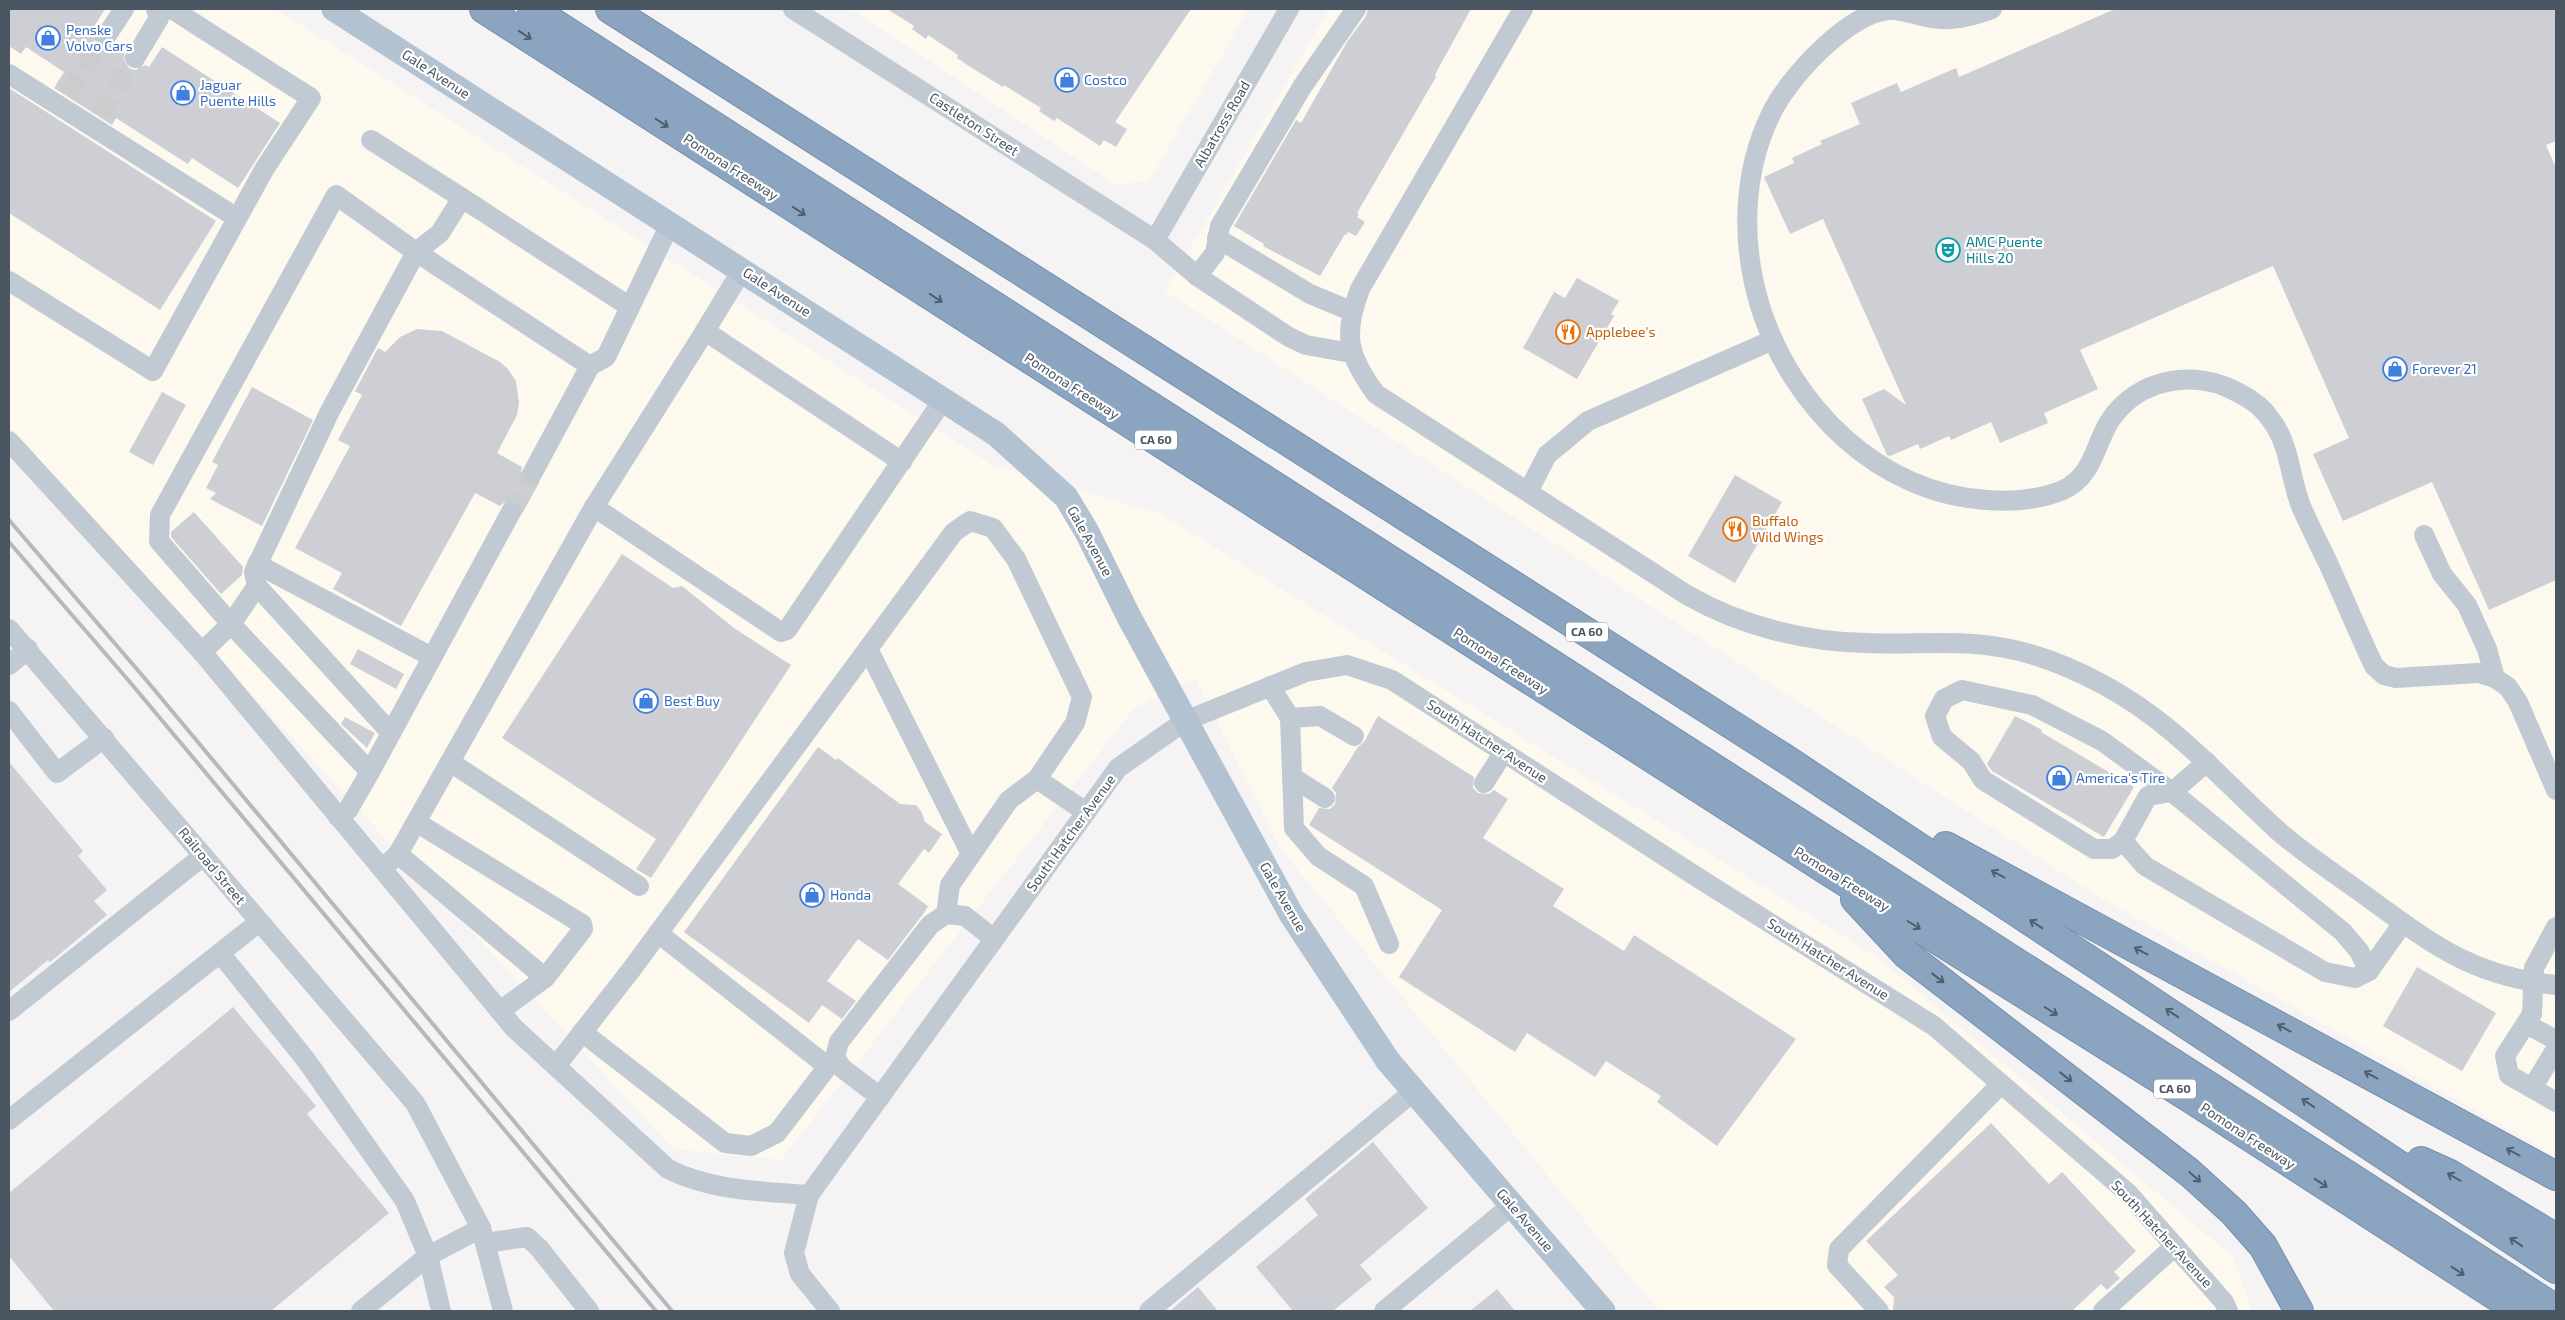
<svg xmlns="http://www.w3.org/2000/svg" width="2565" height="1320" font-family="'Exo 2',sans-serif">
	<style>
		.commercial { fill: #fdf9ef }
		.building { fill: #cdcfd5 }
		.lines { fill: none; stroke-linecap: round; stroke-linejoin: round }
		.minor-tunnel { stroke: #caccce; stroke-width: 20; stroke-dasharray: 20 10; stroke-linecap: butt }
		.highway-casing { stroke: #7690ad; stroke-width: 30 }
		.minor { stroke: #c1cad2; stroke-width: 20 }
		.major { stroke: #b3c2d1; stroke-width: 25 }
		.highway { stroke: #8ba5c1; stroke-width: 28 }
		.rail { stroke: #b5b8bd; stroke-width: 4 }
		.oneway { stroke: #505e6b }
		.labels { text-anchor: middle; stroke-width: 4.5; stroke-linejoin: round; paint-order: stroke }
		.shield { fill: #fff; stroke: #808990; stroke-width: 1 }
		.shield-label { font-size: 12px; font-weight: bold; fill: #4a5661 }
		.shop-label { font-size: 14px; fill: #366cbe; stroke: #fff; text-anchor: start }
		.street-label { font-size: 14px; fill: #4a5661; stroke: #fff }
		.culture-label { font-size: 14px; fill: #0d838f; stroke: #fff; text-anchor: start }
		.food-label { font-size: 14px; fill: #c56008; stroke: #fff; text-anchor: start }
	</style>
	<rect width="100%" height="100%" fill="#f5f3f3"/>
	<!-- commercial -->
	<g class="commercial">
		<polygon points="9,9 276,9 991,464 1161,514 1877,957 2233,1257 2252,1311 1658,1311 1281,849 1195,678 1133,710 781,1160 673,1149 9,432"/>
		<polygon points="851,9 1249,9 1149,181 1116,185"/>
		<polygon points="1329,9 2556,9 2556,1156 2099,897 1165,291"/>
	</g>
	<!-- building -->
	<g class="building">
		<polygon points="9,9 105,9 92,30 95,32 94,43 104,50 115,44 119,47 125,52 123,58 129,68 135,70 145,65 149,67 162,47 280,123 238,188 192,158 188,164 116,118 112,125 54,88 64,72 26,47 21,54 9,46"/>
		<polygon points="887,9 1191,9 1115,122 1127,129 1116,147 1104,140 1100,146 1057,118 1054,121 1039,111 1041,108 1004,85 1003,87 972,68 957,58 958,55 928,35 926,39 912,29 914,26"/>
		<polygon points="1368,9 1471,9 1438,69 1435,76 1436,77 1357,213 1359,214 1357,217 1365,222 1356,236 1348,232 1346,235 1345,234 1320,276 1263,246 1264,244 1234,226 1296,120 1301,123 1347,42 1366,16"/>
		<polygon points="2115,9 2556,9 2556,141 2546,145 2556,168 2556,580 2489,610 2432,482 2343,521 2313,454 2349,438 2273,266 2080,350 2098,389 2044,413 2048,423 2000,443 1991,422 1951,440 1949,436 1920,449 1918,444 1890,456 1887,455 1862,399 1884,389 1906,405 1823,219 1790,234 1764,177 1794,163 1792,158 1822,144 1820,141 1860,124 1851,103 1897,83 1901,92 1956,68 1959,77"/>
		<polygon points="9,88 216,221 160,310 9,213"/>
		<polygon points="1577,278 1619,301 1611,314 1614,316 1577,379 1523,348 1554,292 1565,298"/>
		<polygon points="417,329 442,331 500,362 507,368 516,381 519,403 517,415 497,453 522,467 521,473 527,482 534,484 540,481 522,514 521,506 516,501 505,502 500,506 475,493 401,626 333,589 342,573 295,548 350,446 338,440 362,395 355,391 378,348 385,352 400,337"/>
		<polygon points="252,387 313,420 262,526 210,499 216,493 206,488 218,465 212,462"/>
		<polygon points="162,392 186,405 153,465 129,452"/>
		<polygon points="1735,475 1782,502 1735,583 1688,556"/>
		<polygon points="194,512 243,567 242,575 221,594 171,537 171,532"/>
		<polygon points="622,554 673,588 682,586 734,628 791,665 651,878 636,869 656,839 502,738"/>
		<polygon points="358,649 404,674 396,689 350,664"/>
		<polygon points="1378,716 1474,777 1473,788 1478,793 1489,794 1494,790 1508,799 1483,838 1564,889 1553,906 1624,951 1634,935 1796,1039 1717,1146 1657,1102 1661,1096 1606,1061 1595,1077 1527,1033 1515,1052 1399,977 1442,910 1309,825 1319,808 1330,809 1335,804 1336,793 1332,788 1358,747 1364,742"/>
		<polygon points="2015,716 2027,722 2042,730 2041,732 2134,787 2104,837 1992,771 1987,764"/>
		<polygon points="345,717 375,733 367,748 341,724"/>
		<polygon points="818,747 836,760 838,758 900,804 916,805 921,811 925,822 942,834 929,853 924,849 898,884 928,906 926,910 888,960 858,939 827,981 856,1001 842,1019 822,1005 809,1023 684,932"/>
		<polygon points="9,762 83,851 78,856 107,890 94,901 107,915 50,962 48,960 9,992"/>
		<polygon points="2417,967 2496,1013 2462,1071 2383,1026"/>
		<polygon points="233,1007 316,1106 307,1114 389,1213 271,1311 54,1311 9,1256 9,1193"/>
		<polygon points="1991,1123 2049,1184 2062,1172 2136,1251 2114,1272 2120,1278 2107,1290 2101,1284 2072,1311 1893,1311 1894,1297 1884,1287 1898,1275 1866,1241"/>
		<polygon points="1373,1142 1428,1208 1360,1265 1372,1279 1333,1311 1293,1311 1256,1267 1318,1215 1305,1199"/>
		<polygon points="1198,1287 1218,1311 1170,1311"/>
		<polygon points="1497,1289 1515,1311 1470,1311"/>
	</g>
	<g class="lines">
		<!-- minor-tunnel -->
		<g class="minor-tunnel">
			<polyline points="68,94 105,38"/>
			<polyline points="99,114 135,58"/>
			<polyline points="511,512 533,472"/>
		</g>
		<!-- highway casing -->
		<g class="highway-casing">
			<g id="highway">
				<polyline points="484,9 1828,871 2193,1100 2519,1311"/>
				<polyline points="532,9 2556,1309"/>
				<polyline points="610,9 1784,758 2556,1269"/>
				<polyline points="1946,846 2556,1176"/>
				<polyline points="1855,899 1906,954 2190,1173 2234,1213 2263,1246 2299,1311"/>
				<polyline points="2421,1161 2450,1174 2556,1238"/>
			</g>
		</g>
		<!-- minor -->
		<g class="minor">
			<polyline points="793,9 1155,240 1197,276 1289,337 1306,345 1351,353"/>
			<path d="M1523 9 1360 289C1343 334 1347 355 1376 394L1687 595C1741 626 1805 642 1867 643 1913 645 1959 639 2005 648 2038 654 2072 668 2102 684 2172 721 2218 776 2276 829 2303 853 2334 873 2363 894 2431 943 2470 976 2556 985"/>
			<path d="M1992 9C1972 16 1952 22 1931 18 1917 16 1903 9 1889 10 1849 12 1787 79 1771 114 1742 174 1741 243 1760 306 1791 406 1879 494 1987 500 2013 502 2039 500 2063 490 2093 476 2094 447 2109 422 2137 378 2195 368 2239 393 2251 399 2264 409 2271 420 2290 444 2290 479 2301 506 2309 525 2319 544 2328 563 2344 598 2358 632 2374 666L2384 675 2396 678 2478 673 2495 678 2508 687 2518 702 2556 790"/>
			<polyline points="105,38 124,9"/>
			<polyline points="135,58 159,18 156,9"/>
			<polyline points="9,74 237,218"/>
			<polyline points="371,140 462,198"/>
			<polygon points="336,195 416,252 330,411 254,572 257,586 231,624 159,541 160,515"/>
			<polyline points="1217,238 1310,294 1351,311"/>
			<polyline points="1155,240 1289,9"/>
			<polyline points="742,270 705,331 902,462"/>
			<polyline points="1197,276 1215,253 1220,226 1302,87 1356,9"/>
			<polyline points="9,281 153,371 265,168 311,98 172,9"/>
			<polyline points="590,366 416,252 440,233 462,198 630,307"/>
			<path d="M9 441 202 652 514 1028 668 1169C712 1191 760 1191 809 1195"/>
			<polyline points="533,472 590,366 606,357 670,224"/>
			<polyline points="1528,492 1547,455 1588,421 1773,340"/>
			<polyline points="594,507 705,331"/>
			<polyline points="2424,535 2442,574 2467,605 2487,649 2495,678"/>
			<polyline points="257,564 432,657"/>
			<polyline points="257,586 391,733"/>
			<polyline points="9,629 415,1103 481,1228 503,1311"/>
			<polyline points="868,649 971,854"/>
			<polyline points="202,652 231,624 370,772"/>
			<polyline points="9,665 28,649"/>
			<polyline points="1270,686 1290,718 1294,828 1318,856 1364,886 1389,944"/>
			<polyline points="9,711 57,773 104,738"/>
			<polyline points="1290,718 1320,716 1354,736"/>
			<polyline points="450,762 639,886"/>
			<polyline points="2207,762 2172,792 2148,796 2123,841 2145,866 2325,972 2355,978 2369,971 2403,923"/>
			<polyline points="1292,777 1325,798"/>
			<polyline points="1484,783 1504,752"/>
			<polyline points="338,817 348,810 370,772 511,512"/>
			<polyline points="416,822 582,924 583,929 545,978"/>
			<polyline points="2123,841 2112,849 2094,849 1983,780 1971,761 1942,737 1935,716 1944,699 1962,690 2032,705 2102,741 2172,792 2343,932 2359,951 2369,971"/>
			<polyline points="398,854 545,978 500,1011"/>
			<polyline points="382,869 398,854 594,507 781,632 787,630 943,400"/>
			<polyline points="946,914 950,885 1009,800 1037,779 1086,812"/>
			<polyline points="2556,927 2534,968 2532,1014 2505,1056 2509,1075 2556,1102"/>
			<polyline points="658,933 827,1066"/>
			<polyline points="220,953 306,1060 405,1201 428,1256 441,1311"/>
			<polyline points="9,1011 203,856"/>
			<polyline points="2526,1024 2556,1040"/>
			<polyline points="582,1032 725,1143 751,1146 777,1133 835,1057"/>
			<polyline points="556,1066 631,970 954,532 970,521 993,528 1016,559 1082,697 1075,723 1037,779"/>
			<polyline points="2532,1088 2556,1049"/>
			<polyline points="880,1097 842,1068 835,1057 839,1042 930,925 946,914 965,916 994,939"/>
			<polyline points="9,1120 259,922"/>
			<polyline points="485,1243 527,1237 539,1248 589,1311"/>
			<polyline points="361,1311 428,1256 481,1228"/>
			<polyline points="830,1311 800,1274 794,1253 809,1195 1118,768 1185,721 1306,672 1347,665 1392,680 1700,879 1934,1026 2128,1193 2224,1302 2228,1311"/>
			<polyline points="1149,1311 1414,1091"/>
			<polyline points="1384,1311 1512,1205"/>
			<polyline points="1879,1311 1837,1265 1839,1249 2001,1084"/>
			<polyline points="2103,1311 2175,1246"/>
		</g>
		<!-- major -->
		<polyline class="major" points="334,9 996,434 1066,497 1087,532 1129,617 1291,914 1388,1061 1603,1311"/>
		<!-- highway -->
		<use href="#highway" class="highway"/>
		<!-- rail -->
		<g class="rail">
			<polyline points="9,520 147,681 672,1311"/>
			<polyline points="9,542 129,681 656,1311"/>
		</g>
	</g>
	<!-- one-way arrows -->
	<defs><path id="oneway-shaft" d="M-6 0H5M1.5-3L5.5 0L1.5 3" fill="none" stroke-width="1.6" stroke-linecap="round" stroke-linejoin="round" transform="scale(1.25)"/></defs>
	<g class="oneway">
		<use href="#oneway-shaft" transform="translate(525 35) rotate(33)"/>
		<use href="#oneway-shaft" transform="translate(662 123) rotate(33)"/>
		<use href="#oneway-shaft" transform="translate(799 211) rotate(33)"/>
		<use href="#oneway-shaft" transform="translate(936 298) rotate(33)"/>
		<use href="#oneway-shaft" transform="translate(1998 874) rotate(-152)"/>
		<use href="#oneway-shaft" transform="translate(2036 924) rotate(-147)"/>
		<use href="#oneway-shaft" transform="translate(1914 925) rotate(32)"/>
		<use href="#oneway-shaft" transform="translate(2141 951) rotate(-152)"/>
		<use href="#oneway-shaft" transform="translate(1938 978) rotate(38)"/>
		<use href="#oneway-shaft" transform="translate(2051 1011) rotate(32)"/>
		<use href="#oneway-shaft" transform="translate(2172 1013) rotate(-147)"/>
		<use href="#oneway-shaft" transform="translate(2284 1028) rotate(-152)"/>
		<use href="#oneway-shaft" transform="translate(2371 1075) rotate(-152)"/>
		<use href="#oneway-shaft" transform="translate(2066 1077) rotate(38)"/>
		<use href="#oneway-shaft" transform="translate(2308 1103) rotate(-147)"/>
		<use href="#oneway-shaft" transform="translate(2513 1152) rotate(-152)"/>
		<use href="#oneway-shaft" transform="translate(2195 1177) rotate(42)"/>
		<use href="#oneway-shaft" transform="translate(2454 1177) rotate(-150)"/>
		<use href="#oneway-shaft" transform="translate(2321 1183) rotate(33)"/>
		<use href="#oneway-shaft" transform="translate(2516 1242) rotate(-146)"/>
		<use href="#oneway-shaft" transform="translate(2458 1271) rotate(33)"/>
	</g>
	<!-- icons -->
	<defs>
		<g id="shop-ring" transform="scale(1.25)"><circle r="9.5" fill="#fff" stroke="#3f7fe0" stroke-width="1.5"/><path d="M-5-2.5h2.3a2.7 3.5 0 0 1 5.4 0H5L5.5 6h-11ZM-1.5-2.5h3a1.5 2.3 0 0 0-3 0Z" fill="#3f7fe0"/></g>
		<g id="theatre-ring" transform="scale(1.25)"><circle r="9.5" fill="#fff" stroke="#0f9aa8" stroke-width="1.5"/><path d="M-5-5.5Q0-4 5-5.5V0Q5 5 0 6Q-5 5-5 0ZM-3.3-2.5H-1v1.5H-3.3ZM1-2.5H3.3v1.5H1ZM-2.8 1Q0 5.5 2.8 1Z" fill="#0f9aa8"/></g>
		<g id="restaurant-ring" transform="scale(1.25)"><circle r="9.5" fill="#fff" stroke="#e8710a" stroke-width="1.5"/><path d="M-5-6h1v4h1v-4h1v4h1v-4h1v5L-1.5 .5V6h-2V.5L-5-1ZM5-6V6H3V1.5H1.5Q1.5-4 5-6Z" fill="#e8710a"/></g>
	</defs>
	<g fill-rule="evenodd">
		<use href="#shop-ring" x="48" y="38"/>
		<use href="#shop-ring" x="1067" y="80"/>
		<use href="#shop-ring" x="183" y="93"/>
		<use href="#theatre-ring" x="1948" y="250"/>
		<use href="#restaurant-ring" x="1568" y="332"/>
		<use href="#shop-ring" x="2395" y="369"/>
		<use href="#restaurant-ring" x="1735" y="529"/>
		<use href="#shop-ring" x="646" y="701"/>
		<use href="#shop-ring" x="2059" y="778"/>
		<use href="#shop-ring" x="812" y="895"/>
	</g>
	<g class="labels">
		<!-- shield labels -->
		<g class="shield">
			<rect x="1135" y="430.5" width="42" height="19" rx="4"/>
			<rect x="1566" y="622.5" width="42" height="19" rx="4"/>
			<rect x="2154" y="1079.5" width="42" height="19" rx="4"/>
		</g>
		<g class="shield-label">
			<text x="1156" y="444">CA 60</text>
			<text x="1587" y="636">CA 60</text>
			<text x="2175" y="1093">CA 60</text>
		</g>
		<!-- shop labels -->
		<g class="shop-label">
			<text x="66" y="35">Penske<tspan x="66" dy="16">Volvo Cars</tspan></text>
			<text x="1084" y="85">Costco</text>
			<text x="200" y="90">Jaguar<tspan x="200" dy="16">Puente Hills</tspan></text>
			<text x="2412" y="374">Forever 21</text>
			<text x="664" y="706">Best Buy</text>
			<text x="2076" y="783">America's Tire</text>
			<text x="830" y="900">Honda</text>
		</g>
		<!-- street labels -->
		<g class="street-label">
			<text transform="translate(436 74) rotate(33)" y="5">Gale Avenue</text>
			<text transform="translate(974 124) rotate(33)" y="5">Castleton Street</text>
			<text transform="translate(1222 124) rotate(-60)" y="5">Albatross Road</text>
			<text transform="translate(731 167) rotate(33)" y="5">Pomona Freeway</text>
			<text transform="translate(777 292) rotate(33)" y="5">Gale Avenue</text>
			<text transform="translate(1072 386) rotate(33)" y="5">Pomona Freeway</text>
			<text transform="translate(1090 541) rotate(61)" y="5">Gale Avenue</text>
			<text transform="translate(1501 661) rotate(33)" y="5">Pomona Freeway</text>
			<text transform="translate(1487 741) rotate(33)" y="5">South Hatcher Avenue</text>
			<text transform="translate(1071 833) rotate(-54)" y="5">South Hatcher Avenue</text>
			<text transform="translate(212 866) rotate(50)" y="5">Railroad Street</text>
			<text transform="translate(1842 879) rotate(32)" y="5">Pomona Freeway</text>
			<text transform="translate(1283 897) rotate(60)" y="5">Gale Avenue</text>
			<text transform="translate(1828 959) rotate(32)" y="5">South Hatcher Avenue</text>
			<text transform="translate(2248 1136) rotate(33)" y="5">Pomona Freeway</text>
			<text transform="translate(1525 1220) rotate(49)" y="5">Gale Avenue</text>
			<text transform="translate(2162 1234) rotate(47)" y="5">South Hatcher Avenue</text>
		</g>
		<!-- culture labels -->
		<g class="culture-label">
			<text x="1966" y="247">AMC Puente<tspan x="1966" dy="16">Hills 20</tspan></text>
		</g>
		<!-- food labels -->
		<g class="food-label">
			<text x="1586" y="337">Applebee's</text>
			<text x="1752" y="526">Buffalo<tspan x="1752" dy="16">Wild Wings</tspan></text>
		</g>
	</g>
	<!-- border -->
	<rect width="2565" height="1320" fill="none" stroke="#4a5661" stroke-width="20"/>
</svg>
